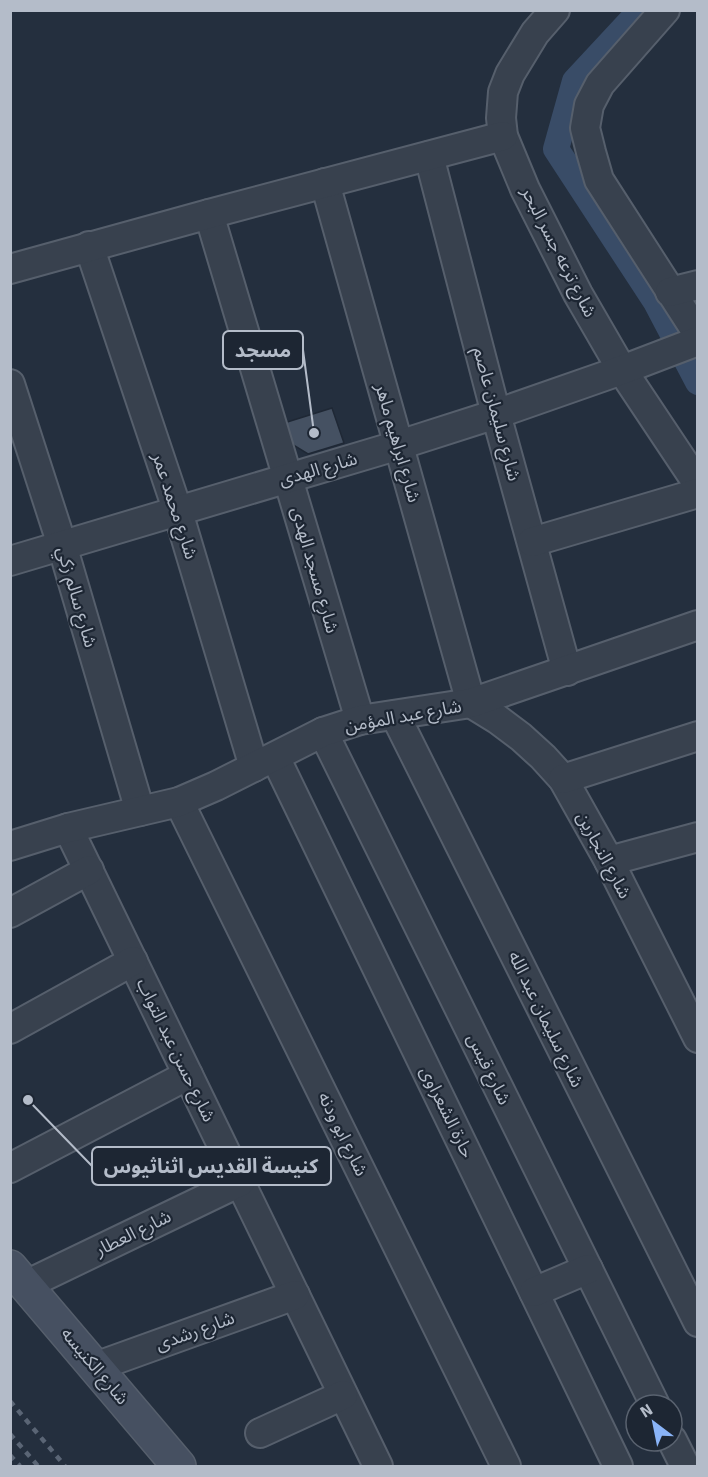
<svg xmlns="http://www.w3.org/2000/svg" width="708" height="1477" font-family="Signika,'Noto Sans Arabic',sans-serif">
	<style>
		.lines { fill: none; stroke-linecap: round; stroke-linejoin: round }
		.canal { stroke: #394c67; stroke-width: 26 }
		.building { fill: #455162; stroke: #1f2835; stroke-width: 1.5 }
		.street-casing { stroke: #565f6c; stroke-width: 32 }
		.secondary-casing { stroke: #565f6c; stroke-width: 36 }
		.street { stroke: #38414e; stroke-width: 28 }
		.secondary { stroke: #465061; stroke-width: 33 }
		.rail { stroke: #5a6575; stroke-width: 4.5; stroke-dasharray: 6 6; stroke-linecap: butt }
		.labels { text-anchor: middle; stroke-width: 4.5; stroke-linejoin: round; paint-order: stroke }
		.street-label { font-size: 18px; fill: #b4bcc9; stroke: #1d2633 }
		.leader { fill: none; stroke: #b4bcc9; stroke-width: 2 }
		.callout-dot { fill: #b4bcc9; stroke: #1d2633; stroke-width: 2 }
		.callout { fill: #1d2633; stroke: #b4bcc9; stroke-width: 2 }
		.callout-label { font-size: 20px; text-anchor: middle; font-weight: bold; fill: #b4bcc9 }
	</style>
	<rect width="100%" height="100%" fill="#242f3e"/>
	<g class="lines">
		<!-- canal -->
		<polyline class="canal" points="641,10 575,81 556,149 656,302 698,382"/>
	</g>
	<!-- building -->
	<polygon class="building" points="332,408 344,443 308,454 290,443 284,423"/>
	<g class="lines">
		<!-- street casing -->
		<g class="street-casing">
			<g id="street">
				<polyline points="555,10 535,33 510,74 503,92 501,118 503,136 525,189 578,294 622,370 698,484"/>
				<polyline points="665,10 600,84 589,105 585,128 591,152 599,180 698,334"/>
				<polyline points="429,156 496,414 567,671"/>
				<polyline points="325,183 471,703 497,719 521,737 543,757 563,779 609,861 698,1038"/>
				<polyline points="209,214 360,720"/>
				<polyline points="89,246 178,512 254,767"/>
				<polyline points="10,269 209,214 503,136"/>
				<polyline points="670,292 698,285"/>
				<polyline points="10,384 62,545 140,811"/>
				<polyline points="532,542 698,493"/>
				<polyline points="10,561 399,445 496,414 622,370 698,341"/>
				<polyline points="395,715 698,1322"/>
				<polyline points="323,732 655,1405"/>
				<polyline points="275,757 618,1466"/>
				<polyline points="563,779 698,736"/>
				<polyline points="179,802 506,1466"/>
				<polyline points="68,828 378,1466"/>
				<polyline points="10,846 68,828 179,802 216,786 323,732 360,720 471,703 698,625"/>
				<polyline points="609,861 698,837"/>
				<polyline points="10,913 89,870"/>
				<polyline points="10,1029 133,961"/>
				<polyline points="10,1168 188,1075"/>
				<polyline points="26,1285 240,1182"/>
				<polyline points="534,1292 588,1269"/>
				<polyline points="95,1367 295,1295"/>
				<polyline points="260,1433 343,1395"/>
				<polyline points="672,1440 685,1466"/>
			</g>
		</g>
		<!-- secondary casing -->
		<g class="secondary-casing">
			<polyline id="secondary" points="10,1267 179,1466"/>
		</g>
		<!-- street -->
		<use href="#street" class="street"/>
		<!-- secondary -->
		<use href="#secondary" class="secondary"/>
		<!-- rail -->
		<g class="rail">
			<polyline points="10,1401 65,1466"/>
			<polyline points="10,1434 38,1466"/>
			<polyline points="10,1455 20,1466"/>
		</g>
	</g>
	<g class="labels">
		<!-- street labels -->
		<g class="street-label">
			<text transform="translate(559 252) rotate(63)" y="6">شارع ترعه جسر البحر</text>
			<text transform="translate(497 414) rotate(75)" y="6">شارع سليمان عاصم</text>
			<text transform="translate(398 443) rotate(74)" y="6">شارع ابراهيم ماهر</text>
			<text transform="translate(318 469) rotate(-16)" y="6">شارع الهدى</text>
			<text transform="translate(175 506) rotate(72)" y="6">شارع محمد عمر</text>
			<text transform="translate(315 570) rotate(74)" y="6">شارع مسجد الهدى</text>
			<text transform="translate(77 597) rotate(74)" y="6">شارع سالم زكي</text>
			<text transform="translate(403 716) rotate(-10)" y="6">شارع عبد المؤمن</text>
			<text transform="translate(604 855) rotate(62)" y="6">شارع النجارين</text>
			<text transform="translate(546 1019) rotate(64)" y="6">شارع سليمان عبد الله</text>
			<text transform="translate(176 1050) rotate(64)" y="6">شارع حسن عبد التواب</text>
			<text transform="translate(489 1069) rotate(64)" y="6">شارع قيس</text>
			<text transform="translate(447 1112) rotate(64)" y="6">حارة الشعراوى</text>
			<text transform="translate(343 1134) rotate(64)" y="6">شارع ابو ودنه</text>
			<text transform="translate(133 1233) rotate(-26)" y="6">شارع العطار</text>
			<text transform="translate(195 1331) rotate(-20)" y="6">شارع رشدى</text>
			<text transform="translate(95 1366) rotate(50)" y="6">شارع الكنيسه</text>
		</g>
	</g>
	<!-- callouts -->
	<path class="leader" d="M314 433L303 350M28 1100L92 1166"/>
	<g class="callout-dot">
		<circle cx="314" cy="433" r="6"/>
		<circle cx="28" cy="1100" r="6"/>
	</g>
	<g class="callout">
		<rect x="223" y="331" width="80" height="38" rx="6"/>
		<rect x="92" y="1147" width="239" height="38" rx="6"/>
	</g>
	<g class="callout-label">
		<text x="263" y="357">مسجد</text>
		<text x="211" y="1173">كنيسة القديس اثناثيوس</text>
	</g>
	<!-- border -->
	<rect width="708" height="1477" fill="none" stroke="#b4bcc9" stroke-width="24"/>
	<!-- north arrow -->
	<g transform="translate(654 1423) rotate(328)"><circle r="28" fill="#1d2633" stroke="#59626f" stroke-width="1.5"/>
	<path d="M0-4.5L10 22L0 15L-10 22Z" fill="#8ab4f8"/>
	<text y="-9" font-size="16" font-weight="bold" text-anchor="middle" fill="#b4bcc9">N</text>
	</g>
</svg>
